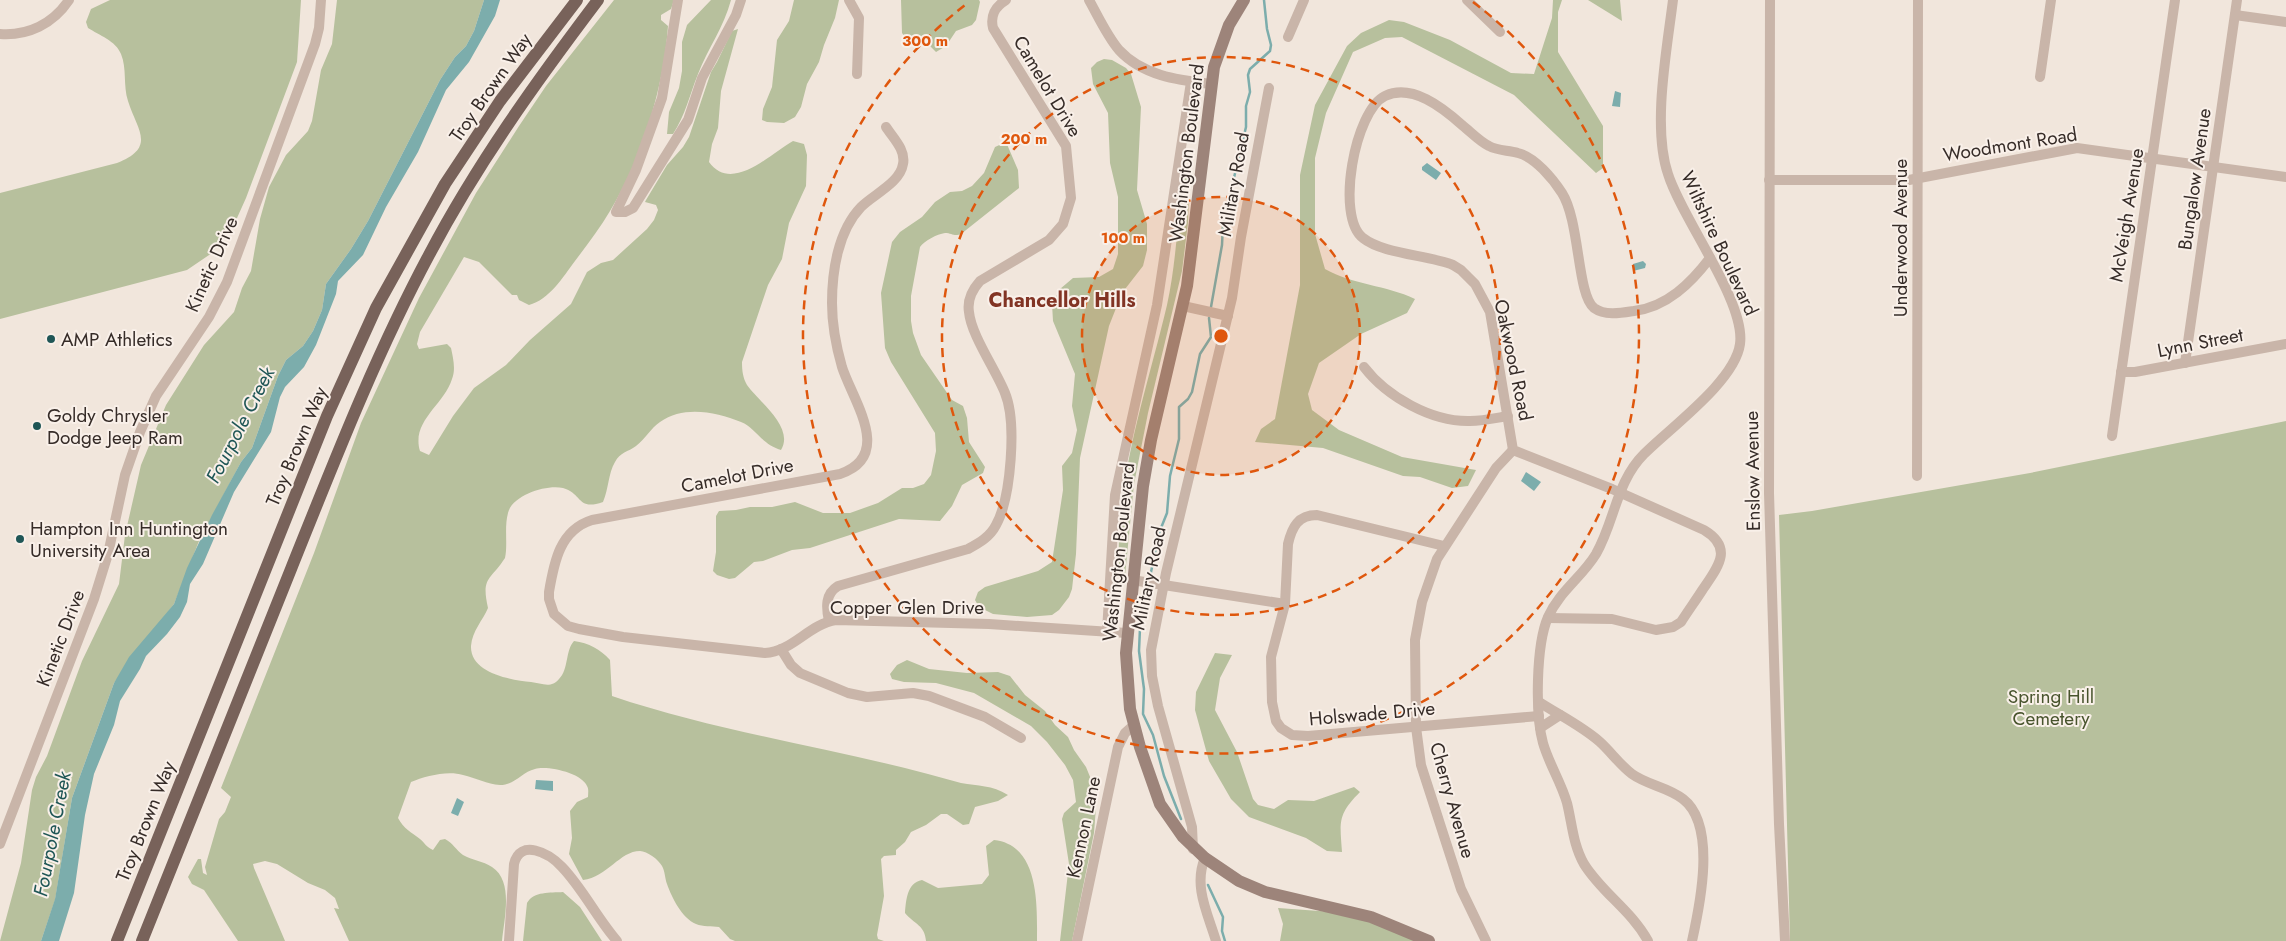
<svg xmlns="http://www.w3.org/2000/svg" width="2286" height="941" font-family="Jost,sans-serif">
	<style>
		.green { fill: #b7c09d }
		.water { fill: #7cadac }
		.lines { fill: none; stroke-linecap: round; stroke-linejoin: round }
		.stream { stroke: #7cadac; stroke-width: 2.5 }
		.street { stroke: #c9b5a9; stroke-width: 10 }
		.secondary { stroke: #9d847a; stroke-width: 12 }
		.primary { stroke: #78625a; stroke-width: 12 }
		.ring { fill: none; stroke: #df570d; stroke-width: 2.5; stroke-dasharray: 9 6 }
		.poi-dot { fill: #1f5656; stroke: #f9f0e9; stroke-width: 2 }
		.labels { text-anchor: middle; stroke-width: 4; stroke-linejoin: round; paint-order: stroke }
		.street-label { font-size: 19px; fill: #362c28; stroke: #f9f0e9 }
		.poi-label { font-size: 19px; fill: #362c28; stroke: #f9f0e9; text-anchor: start }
		.park-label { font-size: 19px; fill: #48542d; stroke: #f9f0e9 }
		.neighbourhood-label { font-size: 20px; font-weight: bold; fill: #823424; stroke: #f9f0e9 }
		.water-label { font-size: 20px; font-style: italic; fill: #1f5656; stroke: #f9f0e9 }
		.centre { fill: #df570d; stroke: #f9f0e9; stroke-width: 2.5 }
		.ring-label { font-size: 15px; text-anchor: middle; font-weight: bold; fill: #df570d; stroke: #f9f0e9; stroke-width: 4; stroke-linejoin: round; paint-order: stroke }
	</style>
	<rect width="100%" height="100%" fill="#f1e6dc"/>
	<!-- green -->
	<g class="green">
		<path d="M110 0H301L297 62 246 198 237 218 212 253 187 270 0 319V193L117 163C157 147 137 130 128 101 123 86 127 68 121 54 116 41 99 35 88 28L86 22 91 9Z"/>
		<polygon points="337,0 484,0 474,31 466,46 455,57 440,80 368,221 351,249 326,284 322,310 313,331 303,346 286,360 278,376 252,448 241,462 199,541 174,604 114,683 72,798 55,900 41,941 0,941 21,863 32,790 36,777 47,756 82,661 119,584 125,535 141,465 166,405 204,345 234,312 242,288 251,271 260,219 269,187 286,155 308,131 312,121 321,70 332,44"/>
		<path d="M614 0H674L671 9 661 15V20L668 26C664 86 642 159 610 211 600 228 587 245 575 261 563 277 549 300 529 305L519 300 517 295H512L479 262 464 257 420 332 417 344 419 349 447 344 451 348C453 358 456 369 452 379 444 405 411 421 420 451L429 455 453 416 474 388 506 365 530 340 571 304 587 272 601 263 613 260 647 229 654 220 658 210 656 205 645 202 646 200 667 165 683 147 689 137 711 72 717 62 732 31 738 29 721 91 718 128 712 144 709 162C732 194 771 153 793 141L804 144 807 155 806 186 789 223 782 259 768 285 742 362C742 371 743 378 747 385 758 401 795 427 781 450 761 444 756 428 741 422 716 412 684 405 660 422 651 428 645 439 636 446 628 452 620 452 615 462 608 474 609 488 603 502 577 511 583 494 563 488 547 484 512 495 508 513 504 528 508 544 505 558 490 581 481 577 488 608 483 620 472 631 471 646 470 673 511 680 531 682 541 683 551 689 559 679 569 669 565 651 574 641 589 643 600 649 610 660L612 696C715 731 823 746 928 774 939 777 950 780 961 783 978 786 992 785 1008 795L998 801 975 807 969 824 963 825 947 814H941L926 825 911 832 905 842 896 850V855L884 856 881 859 884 896 877 935 878 939 884 941H735L730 939 719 927C712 926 703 927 696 924 682 918 672 898 667 884 665 879 665 871 662 866 659 860 647 851 640 851 620 851 607 877 583 880L569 854 572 838 570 811 577 802 588 797C588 793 589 789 587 786 582 773 547 765 535 769 522 772 515 785 500 785 487 784 476 778 463 775 448 770 425 776 411 782L398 818C404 829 411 832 420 839 425 843 426 847 433 850L440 840 445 839C453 843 456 850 463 855 472 860 483 861 492 867 514 881 504 919 502 941H349L334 908 339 909 335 898 325 890 308 883 277 864 265 861 253 864 254 868 285 941H238L204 890 192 884 188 877 198 859H201L203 873 207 875 205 867 219 819 225 812 231 797 221 788 314 553 361 423 419 298 476 193 519 126 546 86Z"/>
		<path d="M711 0H731C724 27 708 48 698 74 690 94 685 116 673 134H667L669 112 679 88 682 71V42L687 25Z"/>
		<polygon points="794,0 839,0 835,18 824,45 819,62 807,84 801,107 795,117 784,123 767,122 762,120 763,109 772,87 777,40 789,21"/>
		<polygon points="901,0 979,0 980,2 976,20 972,25 956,31 946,46 936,52 928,44 905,37 902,33"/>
		<path d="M1553 0H1562L1558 12V52L1603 126V168L1596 173 1514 95 1402 37 1385 38 1353 52 1326 113 1315 158V234L1325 269C1353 285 1386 285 1415 299L1407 313 1361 334 1319 363 1308 394 1312 410 1339 430 1402 457 1476 470 1468 486 1452 488 1420 477 1403 476 1323 448 1255 442 1261 429 1275 419 1300 285V175L1315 105 1347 46 1361 33 1389 20 1404 22 1450 40 1511 73 1534 74 1552 18Z"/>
		<polygon points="1588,0 1620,0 1622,21"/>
		<polygon points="1104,59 1112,60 1126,68 1131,74 1141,107 1137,190 1147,224 1147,250 1143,266 1122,293 1109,326 1080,458 1076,554 1072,589 1069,597 1059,610 1052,615 1027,617 993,614 979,607 975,600 978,592 985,587 1038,571 1052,562 1063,490 1062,466 1072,453 1077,430 1072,406 1075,374 1053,321 1052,304 1060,289 1073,278 1099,277 1113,269 1118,254 1118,197 1110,163 1108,113 1093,84 1091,68 1097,62"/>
		<path d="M1006 142 1018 170 1019 188 961 234C954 237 952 233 945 233 937 234 924 241 920 247L911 296V321L913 333 921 355 952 400 963 406 967 418 969 442 985 467 983 473 962 485 952 506 940 521 899 519 810 548 792 550 763 561 754 562 735 578 729 579 717 575 713 571 716 552V516L719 511 736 510 750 507H772L795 502 823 513H850L878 503 902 488H913L924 484 931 475 936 451 935 433 891 362 885 348 881 293 892 242 900 232 922 217 935 202 950 192 962 191 972 186 984 173 995 147Z"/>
		<path d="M1190 167 1188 223 1182 271 1148 413 1134 484 1125 576 1120 581C1112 487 1146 394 1167 305 1177 260 1177 214 1186 169Z"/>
		<polygon points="2286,421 2286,941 1790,941 1779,515 1812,511 2030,473"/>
		<path d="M1215 653 1232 655 1220 678 1215 710 1237 752 1253 799 1258 805 1274 809 1288 800 1314 801 1354 787 1360 792C1337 815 1340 822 1342 852L1327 851 1306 838 1249 817 1231 799 1209 761 1195 710 1196 692Z"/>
		<polygon points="907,660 929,669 967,673 998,672 1010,676 1025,695 1045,711 1055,725 1068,737 1074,750 1086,767 1097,794 1094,833 1072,941 1060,941 1069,864 1062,819 1064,813 1076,802 1073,780 1065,765 1047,742 1031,726 974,693 936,683 904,682 892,679 890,674 897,665"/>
		<path d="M994 840C1040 845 1037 906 1037 941H926C925 925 914 924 905 913 906 900 907 883 922 880L938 888 982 884 989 875 986 846Z"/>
		<path d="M563 892 580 907 602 941H523L527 903C534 891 550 893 563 892Z"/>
		<polygon points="1278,908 1333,912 1409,933 1420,941 1280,941 1283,924"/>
	</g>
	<!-- water -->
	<g class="water">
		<polygon points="484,0 500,0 495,16 469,62 446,90 418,152 386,207 363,255 338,281 336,294 316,345 304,367 285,387 280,397 271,432 234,492 203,564 190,584 187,602 180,617 167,634 146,656 140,669 120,701 114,725 94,774 85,815 74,893 59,941 41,941 55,899 72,798 114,683 129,657 174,604 187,568 212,515 241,462 252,448 278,376 286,360 303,346 313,331 322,310 326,284 351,249 368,221 440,80 455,57 466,46 474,31"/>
		<polygon points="1615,91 1621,93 1620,107 1612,106"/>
		<polygon points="1427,163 1441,173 1436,180 1422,170 1422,167"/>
		<polygon points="1643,261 1646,264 1645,268 1633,271 1633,264"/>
		<polygon points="1526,472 1541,482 1534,491 1521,481"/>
		<polygon points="536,780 553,781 553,791 535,789"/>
		<polygon points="457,798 464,802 458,816 451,813"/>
	</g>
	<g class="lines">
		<!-- stream -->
		<g class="stream">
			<polyline points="1211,307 1222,245 1223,224 1246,127 1246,106 1250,92 1248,75 1250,69 1270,51 1271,45 1267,29 1264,0"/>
			<polyline points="1150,577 1159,533 1167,513 1170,476 1179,439 1179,407 1188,399 1192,392 1200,354 1211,337 1209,318"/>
			<polyline points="1149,588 1140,628 1139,651 1144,689 1143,714 1153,735 1164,776 1181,819"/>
			<polyline points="1208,885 1223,917 1222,931 1225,941"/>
		</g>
		<!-- street -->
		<g class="street">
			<polyline points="678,0 662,98 636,170 616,212 625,212 633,208 688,120 702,78 736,15 741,0"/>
			<polyline points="849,0 859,18 857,74"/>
			<path d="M1089 0C1098 16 1107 36 1119 50 1143 76 1178 80 1211 84"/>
			<polyline points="1467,0 1500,32"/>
			<polyline points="1770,0 1769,493 1779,824 1785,941"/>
			<polyline points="2235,15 2286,22"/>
			<path d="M0 34C28 36 53 24 69 0"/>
			<polyline points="1288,37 1304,0"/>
			<polyline points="2040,77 2051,0"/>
			<path d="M886 127C893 138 906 150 903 164 900 183 874 194 861 207 838 231 832 271 832 303 832 325 836 346 842 367 853 401 894 456 840 474L592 520C560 530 554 562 549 592V599L554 614 568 626 579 629 623 637 765 653C792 652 809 624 836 620L989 624 1127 633"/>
			<polyline points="1769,180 1909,180 2077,148 2286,177"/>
			<polyline points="1183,306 1228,316"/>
			<polyline points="2185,363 2237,0"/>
			<path d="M1364 367C1387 397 1432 422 1470 421 1483 421 1496 418 1508 416"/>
			<polyline points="2121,372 2135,372 2286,344"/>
			<polyline points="2112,436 2175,0"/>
			<polyline points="1917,476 1918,0"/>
			<path d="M1444 546 1317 515C1298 515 1292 527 1288 544L1285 604 1271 657 1272 702 1276 721 1281 728 1292 735 1308 736 1539 716"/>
			<polyline points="1132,580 1285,604"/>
			<path d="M1548 618 1612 619 1656 630 1673 627 1681 622C1688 611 1696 600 1703 589 1718 567 1734 548 1704 530L1612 489 1513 450 1490 312 1475 284 1461 270 1453 265C1428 255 1383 254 1363 238 1335 217 1355 110 1385 96 1412 83 1443 108 1462 125 1471 132 1479 141 1489 146 1498 151 1508 150 1518 153 1535 157 1553 179 1562 193 1580 221 1577 295 1594 308 1605 316 1621 313 1634 311 1667 307 1691 283 1710 258"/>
			<path d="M829 621C826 607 825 594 838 586L968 549C979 543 990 537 996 525 1011 498 1017 422 1005 393 996 370 971 335 969 312 967 300 972 290 980 281L1049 240 1063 224 1071 198 1066 146 993 28C990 15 995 7 1006 0"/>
			<polyline points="1107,632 1115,495 1157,305 1191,82"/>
			<polyline points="781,649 791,665 800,673 848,693 867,697 913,693 929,696 985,717 1021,738"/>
			<path d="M1539 702C1559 715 1582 726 1600 742 1611 752 1620 765 1632 774 1647 785 1668 787 1683 799 1717 825 1700 905 1692 941"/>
			<polyline points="1540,728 1560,715"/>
			<polyline points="0,844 94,599 108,554 125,475 140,432 156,396 209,317 227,282 315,44 319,28 321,0"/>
			<polyline points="1193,849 1192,827 1158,706 1152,676 1151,650 1166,573 1232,298 1241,237 1269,88"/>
			<path d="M1205 858C1193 886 1208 914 1216 941"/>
			<path d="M509 941 514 864C520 838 549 853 562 867 583 889 597 918 617 941"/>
			<polyline points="1077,941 1118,747 1125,733 1134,725"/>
			<polyline points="1486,941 1461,889 1421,765 1416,727 1415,640 1422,602 1437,559 1496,468 1513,450"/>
			<path d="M1648 941C1631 910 1602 893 1584 864 1573 845 1572 823 1567 803 1561 782 1549 764 1543 743 1535 714 1536 645 1548 617 1559 592 1582 577 1596 554 1615 521 1616 482 1644 454 1671 427 1735 381 1740 344 1746 302 1682 219 1668 174 1652 127 1667 49 1673 0"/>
		</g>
		<!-- secondary -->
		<polyline class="secondary" points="1244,0 1229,25 1214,67 1187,286 1151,440 1143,486 1126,653 1130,709 1140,747 1160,804 1183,837 1205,858 1239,881 1265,892 1371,917 1429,941"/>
		<!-- primary -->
		<g class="primary">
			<polyline points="117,941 327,416 376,308 445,184 500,101 577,0"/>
			<path d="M142 941C192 817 241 693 291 569 334 462 375 356 429 255 477 164 536 82 598 0"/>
		</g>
	</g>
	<!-- distance rings -->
	<circle cx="1221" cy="336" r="139" fill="#df570d" fill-opacity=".12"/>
	<g class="ring">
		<circle cx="1221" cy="336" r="139"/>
		<circle cx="1221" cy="336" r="279"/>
		<path d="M1473 2A418 418 0 1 1 969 2"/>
	</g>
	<!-- markers -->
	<g class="poi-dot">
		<circle cx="51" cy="339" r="5"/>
		<circle cx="37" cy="426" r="5"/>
		<circle cx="20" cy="539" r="5"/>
	</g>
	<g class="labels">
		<!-- street labels -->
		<g class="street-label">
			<text transform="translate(1048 86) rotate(59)" y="7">Camelot Drive</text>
			<text transform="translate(490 87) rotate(-55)" y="7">Troy Brown Way</text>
			<text transform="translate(2010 144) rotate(-9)" y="7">Woodmont Road</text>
			<text transform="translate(1186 153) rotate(-83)" y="7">Washington Boulevard</text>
			<text transform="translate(2194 179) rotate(-82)" y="7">Bungalow Avenue</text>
			<text transform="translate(1233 184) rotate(-80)" y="7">Military Road</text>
			<text transform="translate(2126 215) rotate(-81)" y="7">McVeigh Avenue</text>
			<text transform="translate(1900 238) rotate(-90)" y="7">Underwood Avenue</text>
			<text transform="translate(1720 243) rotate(65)" y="7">Wiltshire Boulevard</text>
			<text transform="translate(211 264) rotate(-66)" y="7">Kinetic Drive</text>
			<text transform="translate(2200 342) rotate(-11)" y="7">Lynn Street</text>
			<text transform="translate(1514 360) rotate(78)" y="7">Oakwood Road</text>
			<text transform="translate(296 446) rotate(-67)" y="7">Troy Brown Way</text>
			<text transform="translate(1752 471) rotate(-91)" y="7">Enslow Avenue</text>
			<text transform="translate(737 475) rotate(-11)" y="7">Camelot Drive</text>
			<text transform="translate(1118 552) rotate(-84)" y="7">Washington Boulevard</text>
			<text transform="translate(1148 578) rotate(-78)" y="7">Military Road</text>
			<text x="907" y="614">Copper Glen Drive</text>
			<text transform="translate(60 638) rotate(-69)" y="7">Kinetic Drive</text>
			<text transform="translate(1372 713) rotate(-5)" y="7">Holswade Drive</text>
			<text transform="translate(1453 800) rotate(74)" y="7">Cherry Avenue</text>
			<text transform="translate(145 821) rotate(-68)" y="7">Troy Brown Way</text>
			<text transform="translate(1083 827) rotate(-78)" y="7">Kennon Lane</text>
		</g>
		<!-- poi labels -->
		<g class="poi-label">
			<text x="61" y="346">AMP Athletics</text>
			<text x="47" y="422">Goldy Chrysler<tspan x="47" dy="22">Dodge Jeep Ram</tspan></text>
			<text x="30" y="535">Hampton Inn Huntington<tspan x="30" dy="22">University Area</tspan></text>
		</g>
		<!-- park labels -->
		<g class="park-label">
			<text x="2051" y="703">Spring Hill<tspan x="2051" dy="22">Cemetery</tspan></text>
		</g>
		<!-- neighbourhood labels -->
		<g class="neighbourhood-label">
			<text x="1062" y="307">Chancellor Hills</text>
		</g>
		<!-- water labels -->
		<g class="water-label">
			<text transform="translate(240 425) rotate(-63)" y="7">Fourpole Creek</text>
			<text transform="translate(52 834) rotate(-79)" y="7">Fourpole Creek</text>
		</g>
	</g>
	<circle cx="1221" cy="336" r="8" class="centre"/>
	<g class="ring-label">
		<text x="925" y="46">300 m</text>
		<text x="1024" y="144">200 m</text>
		<text x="1123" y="243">100 m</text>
	</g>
</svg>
